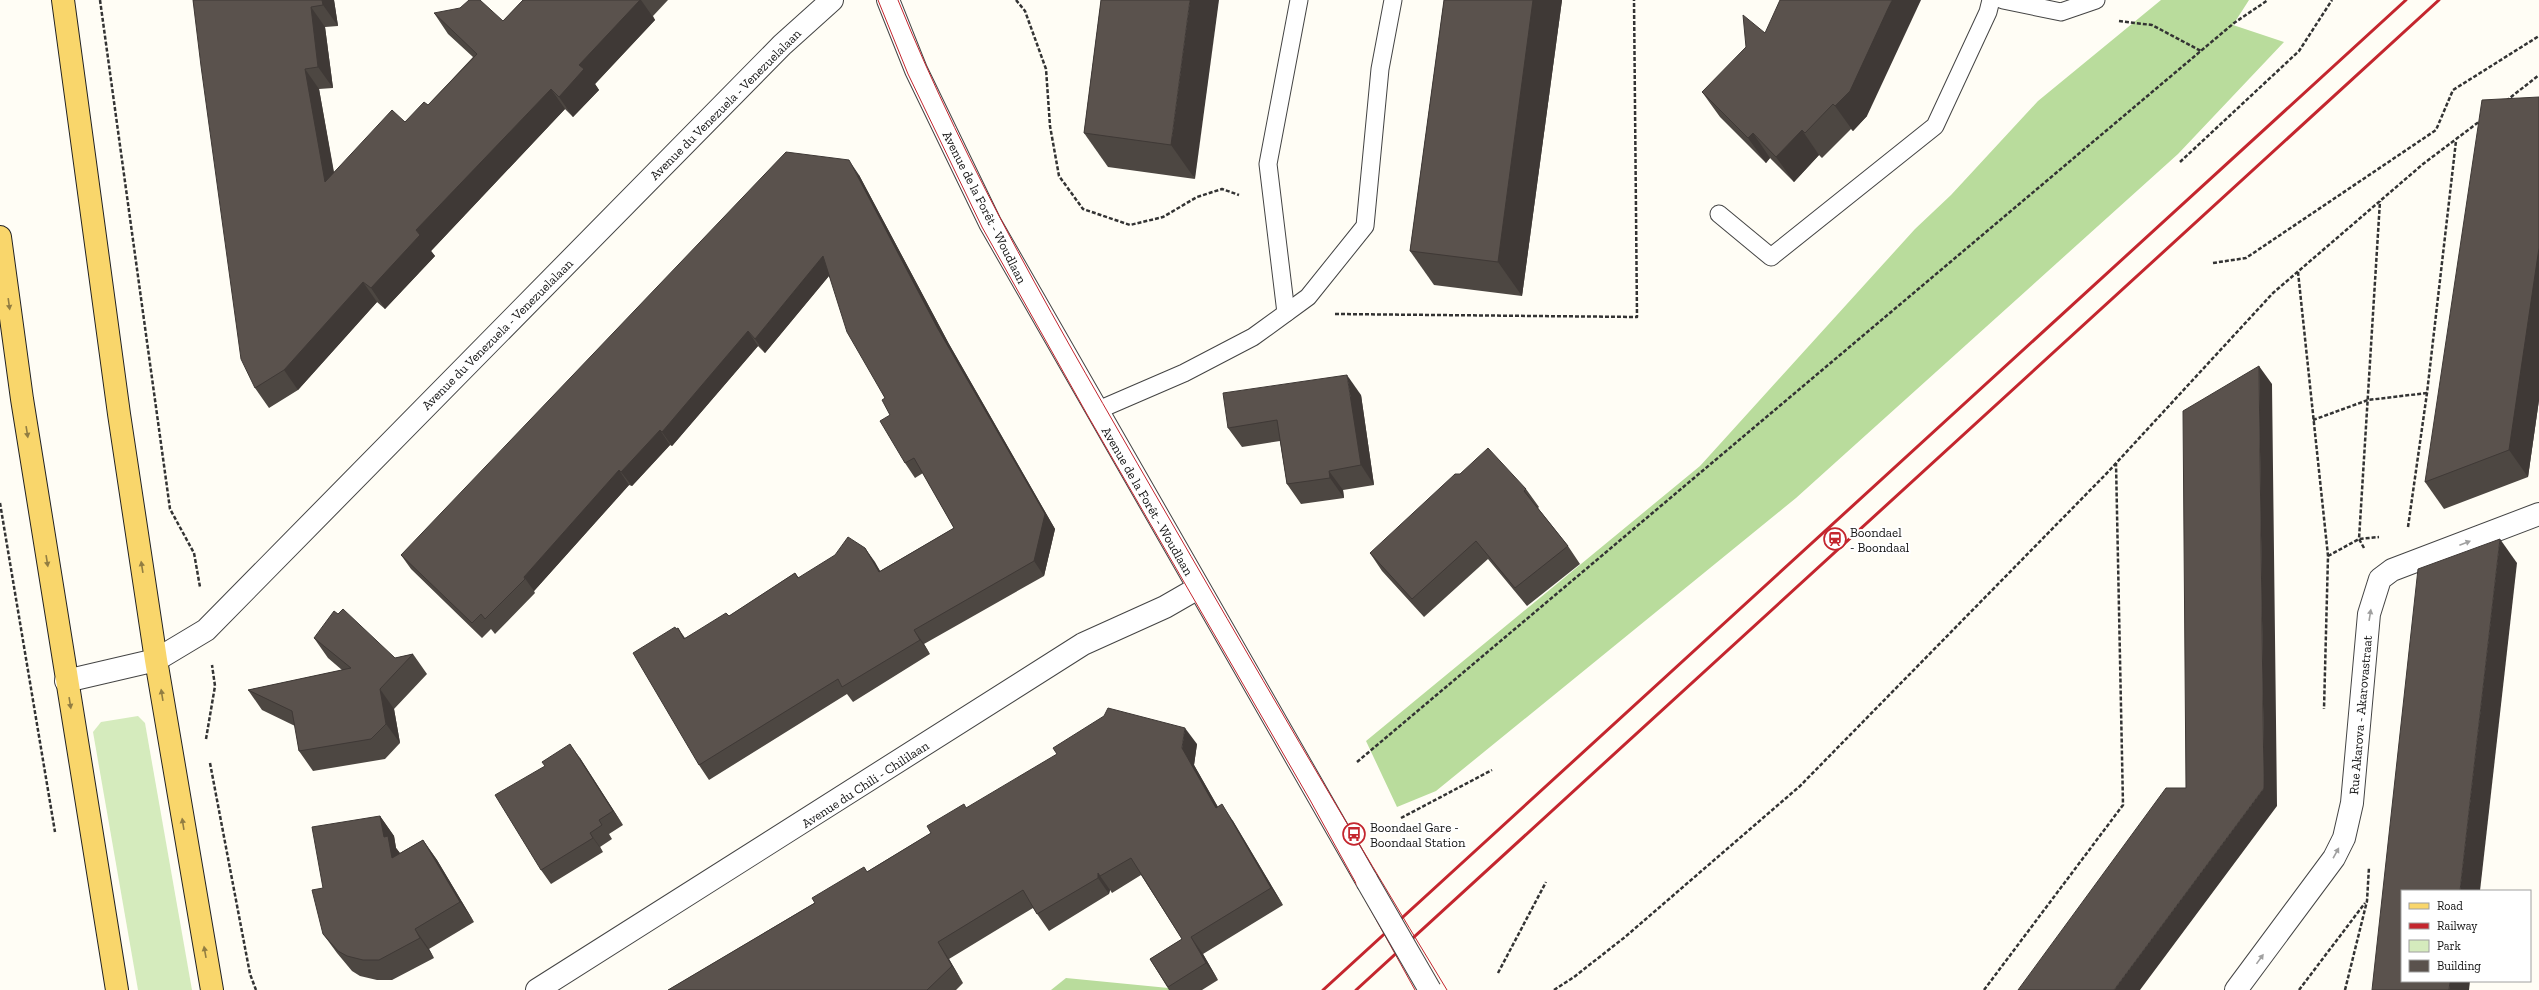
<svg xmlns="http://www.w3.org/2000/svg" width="2539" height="990" font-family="'Zilla Slab',serif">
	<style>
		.green { fill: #d5ebbd }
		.forest { fill: #b9dc9c }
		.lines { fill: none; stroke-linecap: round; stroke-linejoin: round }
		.service-casing { stroke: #444; stroke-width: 19 }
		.minor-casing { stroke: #444; stroke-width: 24 }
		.primary-casing { stroke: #222; stroke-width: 24 }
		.path { stroke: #333; stroke-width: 2.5; stroke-dasharray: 4 2; stroke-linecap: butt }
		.service { stroke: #fff; stroke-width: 17 }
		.minor { stroke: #fff; stroke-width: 22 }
		.primary { stroke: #f9d66b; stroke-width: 22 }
		.tram { stroke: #c4262e; stroke-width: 1 }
		.rail { stroke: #c4262e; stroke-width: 3 }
		.minor-bridge-casing { stroke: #444; stroke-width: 24; stroke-linecap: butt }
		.minor-bridge { stroke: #fff; stroke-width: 22 }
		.wall { fill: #4d4742 }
		.shaded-wall { fill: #3f3936 }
		.building { fill: #5a524d; stroke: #3f3936 }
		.oneway { fill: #917d42 }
		.oneway2 { fill: #a0a0a0 }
		.labels { text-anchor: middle; stroke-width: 4; stroke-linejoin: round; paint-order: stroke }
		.street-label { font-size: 13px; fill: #111; stroke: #fff }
		.poi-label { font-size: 13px; fill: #111; stroke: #fff; text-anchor: start }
	</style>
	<rect width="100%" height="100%" fill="#fffdf5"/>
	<!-- green -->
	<polygon class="green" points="138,716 145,723 192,990 138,990 93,732 101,722"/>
	<!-- forest -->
	<g class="forest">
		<polygon points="2161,0 2249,0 2233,25 2284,42 2178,154 1796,498 1436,791 1397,807 1366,741 1700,466 1915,229 1951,195 2038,101"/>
		<polygon points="1066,978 1189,990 1051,990"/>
	</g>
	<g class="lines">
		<!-- service casing -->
		<g class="service-casing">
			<g id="service">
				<polyline points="2003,0 2061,12 2096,0"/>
				<polyline points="1719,214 1771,257 1935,126 1988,12 1991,0"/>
				<polyline points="1286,313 1268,164 1299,0"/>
				<polyline points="1096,411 1184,373 1253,337 1308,297 1365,226 1380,69 1393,0"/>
			</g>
		</g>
		<!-- minor casing -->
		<g class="minor-casing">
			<g id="minor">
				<polyline points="888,0 916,70 990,223 1367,881"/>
				<polyline points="66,681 156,660 206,630 782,45 832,0"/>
				<polyline points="537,990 1083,644 1165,607 1198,588"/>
				<polyline points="2236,990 2334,858 2344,838 2352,803 2369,614 2380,579 2392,570 2539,514"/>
			</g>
		</g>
		<!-- primary casing -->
		<g class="primary-casing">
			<g id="primary">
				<polyline points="63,0 119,414 156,660 212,990"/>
				<polyline points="0,237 22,399 117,990"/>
			</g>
		</g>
		<!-- path -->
		<g class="path">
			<polyline points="100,0 170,509 194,553 200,587"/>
			<polyline points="1016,0 1025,11 1046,69 1050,126 1059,176 1083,209 1130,225 1163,217 1197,197 1222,189 1239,195"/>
			<polyline points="2119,21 2152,25 2201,51"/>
			<polyline points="2506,101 2539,75"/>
			<polyline points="2180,162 2299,51 2332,0"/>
			<polyline points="2213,263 2246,258 2436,130 2453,90 2539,36"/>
			<polyline points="2298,272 2328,556 2324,709"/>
			<polyline points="1335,314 1637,317 1634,0"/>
			<polyline points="2313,420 2368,400 2427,393"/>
			<polyline points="0,503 55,832"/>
			<polyline points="2408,527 2427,393 2456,141"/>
			<polyline points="2364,548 2359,539 2380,201"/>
			<polyline points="2328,556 2359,539 2379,537"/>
			<polyline points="206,739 215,686 212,665"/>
			<polyline points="1357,762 2234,23 2268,0"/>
			<polyline points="210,763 250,974 256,990"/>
			<polyline points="1401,818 1492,770"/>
			<polyline points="1498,973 1546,882"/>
			<polyline points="1554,990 1574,977 1625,937 1800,786 2107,473 2273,293 2423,164 2480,121"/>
			<polyline points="1984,990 2123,805 2116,463"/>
			<polyline points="2299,990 2365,903"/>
			<polyline points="2345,990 2367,901 2369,867"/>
		</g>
		<!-- service -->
		<use href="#service" class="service"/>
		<!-- minor -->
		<use href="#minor" class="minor"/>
		<!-- primary -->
		<use href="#primary" class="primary"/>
		<!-- tram -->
		<g class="tram">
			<polyline points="878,0 908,74 982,227 1088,416 1310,800 1415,990"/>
			<path d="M898 0C968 173 1062 333 1155 494 1251 660 1347 826 1447 990"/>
		</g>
		<!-- rail -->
		<g class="rail">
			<polyline points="1323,990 2406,0"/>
			<polyline points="1356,990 2439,0"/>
		</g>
		<!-- minor-bridge casing -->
		<g class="minor-bridge-casing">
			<polyline id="minor-bridge" points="1367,881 1430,990"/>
		</g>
		<!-- minor-bridge -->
		<use href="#minor-bridge" class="minor-bridge"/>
	</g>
	<!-- wall -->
	<g class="wall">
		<polygon points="193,0 334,0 338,26 325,27 333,88 319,89 334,172 428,105 473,57 448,34 434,13 503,21 523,0 668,0 653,16 655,20 595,84 599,90 573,117 565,109 431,251 435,256 385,309 377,302 298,390 269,408 255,388"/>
		<polygon points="1101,0 1195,179 1108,167 1084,133"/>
		<polygon points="1444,0 1562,0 1522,296 1434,285 1410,251"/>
		<polygon points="1765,33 1867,116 1853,131 1851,129 1822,158 1819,155 1794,182 1770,158 1766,163 1720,117 1702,92"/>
		<polygon points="2539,97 2539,400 2528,477 2444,509 2425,482"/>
		<polygon points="859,175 949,344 1055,529 1044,576 924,644 930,654 853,702 847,694 709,780 699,765 676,629 678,628 685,638 729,616 795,573 799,578 865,548 880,571 954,528 923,473 915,478 905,463 885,398 829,276 765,353 758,346 672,446 670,445 632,486 629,485 534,591 535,593 495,634 491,629 482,638 411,569 401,555"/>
		<polygon points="1361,395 1374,485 1343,490 1344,498 1301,504 1287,484 1280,441 1242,447 1228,428"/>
		<polygon points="1526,489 1539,507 1538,508 1568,546 1580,564 1527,606 1488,559 1424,617 1382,571 1370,553"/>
		<polygon points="314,638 395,658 413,654 427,674 394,709 400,743 385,759 313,771 299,751 295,726 262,710 248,690 342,670 328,658"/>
		<polygon points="1197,744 1194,765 1218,807 1233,821 1283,905 1203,954 1218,980 1202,990 1169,990 1150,959 1182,939 1141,875 1112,893 1110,890 1109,894 1049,931 1033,908 949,959 963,983 956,990 668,990 868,871 931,833 966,808"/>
		<polygon points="580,758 623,825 609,834 612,839 600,847 603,852 551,884 541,870"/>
		<polygon points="380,816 394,836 396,848 400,853 423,840 437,860 474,922 429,949 434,958 392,980 377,980 360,976 352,971 337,953 323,934"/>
	</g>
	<!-- shaded-wall -->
	<g class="shaded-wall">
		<polygon points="322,0 334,0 338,26 323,5"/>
		<polygon points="640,0 641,0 655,20 595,84 599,90 573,117 559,97 579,65"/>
		<polygon points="1190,0 1219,0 1195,179 1171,145"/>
		<polygon points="1533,0 1562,0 1522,296 1498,262"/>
		<polygon points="1892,0 1921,0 1867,116 1853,131 1835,106"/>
		<polygon points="311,7 325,27 333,88 318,67"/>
		<polygon points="305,69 319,89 339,203 325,182"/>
		<polygon points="551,89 565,109 431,251 435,256 385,309 371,288 416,230"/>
		<polygon points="1802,130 1819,155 1794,182 1776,157"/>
		<polygon points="1753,133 1770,158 1766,163 1748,138"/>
		<polygon points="849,160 859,175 949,344 1055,529 1044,576 1034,561 938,329"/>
		<polygon points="2539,248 2539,400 2528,477 2509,450"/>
		<polygon points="823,256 833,271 765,353 755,339"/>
		<polygon points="363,282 377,302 298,390 284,370"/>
		<polygon points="748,331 758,346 672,446 662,432"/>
		<polygon points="2259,366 2272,384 2277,806 2140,990 2114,990 2264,788"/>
		<polygon points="1347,375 1361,395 1374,485 1361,465"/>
		<polygon points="660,430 670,445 632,486 621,472"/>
		<polygon points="619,470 629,485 534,591 524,577"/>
		<polygon points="1329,471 1343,490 1344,498 1330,478"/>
		<polygon points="2500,539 2517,563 2480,891 2460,891"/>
		<polygon points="865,548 875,562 889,587 879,572"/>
		<polygon points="914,630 924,644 930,654 920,640"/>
		<polygon points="380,689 394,709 400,743 386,724"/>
		<polygon points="1185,728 1197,744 1194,765 1228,825 1216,808 1182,748"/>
		<polygon points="570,744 580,758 623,825 613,811"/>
		<polygon points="1222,804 1233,821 1283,905 1271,888"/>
		<polygon points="380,816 394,836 396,848 402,856 392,858 384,837"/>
		<polygon points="590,833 600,847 603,852 593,838"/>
		<polygon points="423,840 437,860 474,922 460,902"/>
		<polygon points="1098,873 1110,890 1109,894 1098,878"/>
		<polygon points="415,929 429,949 434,958 420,938"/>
		<polygon points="1191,937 1203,954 1218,980 1206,963"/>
		<polygon points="938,942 949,959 963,983 952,966"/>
		<polygon points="2450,981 2470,981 2469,990 2449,990"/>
	</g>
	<!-- building -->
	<g class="building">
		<polygon points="193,0 322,0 323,5 311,7 318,67 305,69 325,182 392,110 405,122 424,102 428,105 477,54 434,13 460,8 469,0 480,0 503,21 523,0 640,0 579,65 584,69 559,97 551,89 416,230 420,235 371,288 363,282 284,370 255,388 241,359 201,66"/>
		<polygon points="1101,0 1190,0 1171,145 1084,133"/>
		<polygon points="1444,0 1533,0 1498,262 1410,251"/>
		<polygon points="1780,0 1892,0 1850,91 1835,106 1833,104 1805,133 1802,130 1776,157 1753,133 1748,138 1702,92 1746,47 1743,15 1765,33"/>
		<polygon points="2539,97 2539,248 2509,450 2425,482 2482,100"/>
		<polygon points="786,152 849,160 938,329 1045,514 1034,561 914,630 920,640 842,687 838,679 699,765 633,653 675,627 676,629 678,628 684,639 726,613 729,616 795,573 798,578 835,555 848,537 865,548 879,572 954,528 914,458 905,463 880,421 890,415 882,400 885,398 847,332 823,256 755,339 748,331 662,432 660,430 621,472 619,470 524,577 525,579 485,619 481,614 472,623 401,555"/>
		<polygon points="2259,366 2264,788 2114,990 2018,990 2166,788 2186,788 2183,411"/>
		<polygon points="1347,375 1361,465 1329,471 1330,478 1287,484 1277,420 1228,428 1223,393"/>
		<polygon points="1488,448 1526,489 1524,491 1568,546 1515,588 1476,541 1412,599 1370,553 1455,474 1460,474"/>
		<polygon points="2500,539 2460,891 2402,891 2402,981 2450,981 2449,990 2372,990 2418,569"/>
		<polygon points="343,609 395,658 413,654 380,689 386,724 371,739 299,751 292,711 248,690 351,668 314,638 334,611 338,614"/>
		<polygon points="1108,708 1185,728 1182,748 1216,808 1222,804 1271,888 1191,937 1206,963 1168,987 1150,959 1182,939 1131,858 1100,876 1098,873 1098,878 1037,914 1023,890 938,942 952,966 927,990 668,990 815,903 812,898 864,867 867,872 931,833 927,826 964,804 966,808 1057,754 1053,748 1104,716"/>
		<polygon points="570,744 613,811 599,820 602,825 590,833 593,838 541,870 495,795 545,766 542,762"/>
		<polygon points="380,816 384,837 388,836 392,858 423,840 460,902 415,929 420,938 379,960 363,960 347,956 338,951 323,934 312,890 323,888 312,827"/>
	</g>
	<!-- one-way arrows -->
	<defs><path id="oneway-solid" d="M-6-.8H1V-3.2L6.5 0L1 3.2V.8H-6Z"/></defs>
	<g class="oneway">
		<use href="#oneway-solid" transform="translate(9 304) rotate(82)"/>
		<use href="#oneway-solid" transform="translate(27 432) rotate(81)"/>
		<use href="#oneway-solid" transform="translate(47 561) rotate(81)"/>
		<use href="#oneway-solid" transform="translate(142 567) rotate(-99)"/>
		<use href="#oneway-solid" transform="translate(162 695) rotate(-99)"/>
		<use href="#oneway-solid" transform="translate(70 703) rotate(81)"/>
		<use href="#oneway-solid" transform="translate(183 824) rotate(-99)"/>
		<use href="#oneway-solid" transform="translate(205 952) rotate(-100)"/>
	</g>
	<g class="oneway2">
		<use href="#oneway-solid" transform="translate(2465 543) rotate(-21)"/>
		<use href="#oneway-solid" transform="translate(2370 615) rotate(-81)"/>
		<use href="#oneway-solid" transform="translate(2336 853) rotate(-61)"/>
		<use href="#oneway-solid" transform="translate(2260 959) rotate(-54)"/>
	</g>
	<!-- icons -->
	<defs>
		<g id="station-ring" transform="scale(1.15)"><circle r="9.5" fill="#fff" stroke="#c4262e" stroke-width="1.5"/><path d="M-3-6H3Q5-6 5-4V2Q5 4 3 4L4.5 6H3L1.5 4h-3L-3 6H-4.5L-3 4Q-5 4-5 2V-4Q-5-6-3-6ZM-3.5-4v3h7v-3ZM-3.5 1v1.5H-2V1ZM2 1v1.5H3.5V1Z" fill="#c4262e"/></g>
		<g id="bus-ring" transform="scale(1.15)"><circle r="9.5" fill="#fff" stroke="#c4262e" stroke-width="1.5"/><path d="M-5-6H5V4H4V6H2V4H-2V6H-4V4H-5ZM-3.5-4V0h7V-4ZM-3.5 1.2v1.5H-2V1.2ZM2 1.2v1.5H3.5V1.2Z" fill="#c4262e"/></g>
	</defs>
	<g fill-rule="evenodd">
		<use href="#station-ring" x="1835" y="539"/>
		<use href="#bus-ring" x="1354" y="834"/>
	</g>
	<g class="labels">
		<!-- street labels -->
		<g class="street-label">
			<text transform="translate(725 104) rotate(-45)" y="5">Avenue du Venezuela - Venezuelalaan</text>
			<text transform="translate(985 207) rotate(63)" y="5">Avenue de la Forêt - Woudlaan</text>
			<text transform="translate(497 334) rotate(-45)" y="5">Avenue du Venezuela - Venezuelalaan</text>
			<text transform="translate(1148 501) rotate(60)" y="5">Avenue de la Forêt - Woudlaan</text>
			<text transform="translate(2360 715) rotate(-85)" y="5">Rue Akarova - Akarovastraat</text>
			<text transform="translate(865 784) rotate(-33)" y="5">Avenue du Chili - Chililaan</text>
		</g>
		<!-- poi labels -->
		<g class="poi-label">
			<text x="1850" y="537">Boondael<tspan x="1850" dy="15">- Boondaal</tspan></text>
			<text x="1370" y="832">Boondael Gare -<tspan x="1370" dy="15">Boondaal Station</tspan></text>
		</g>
	</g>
	<!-- legend -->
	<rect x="2401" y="890" width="130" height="92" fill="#ffffff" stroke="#a0a0a0"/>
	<rect x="2409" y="903" width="20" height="6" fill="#f9d66b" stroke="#a0a0a0"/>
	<text x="2437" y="910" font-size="12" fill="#111111">Road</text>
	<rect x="2409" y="923" width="20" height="6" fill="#c4262e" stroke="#a0a0a0"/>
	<text x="2437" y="930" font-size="12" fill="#111111">Railway</text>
	<rect x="2409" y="940" width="20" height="12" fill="#d5ebbd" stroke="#a0a0a0"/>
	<text x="2437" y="950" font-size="12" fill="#111111">Park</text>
	<rect x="2409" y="960" width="20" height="12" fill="#5a524d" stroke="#a0a0a0"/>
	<text x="2437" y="970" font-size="12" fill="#111111">Building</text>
</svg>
